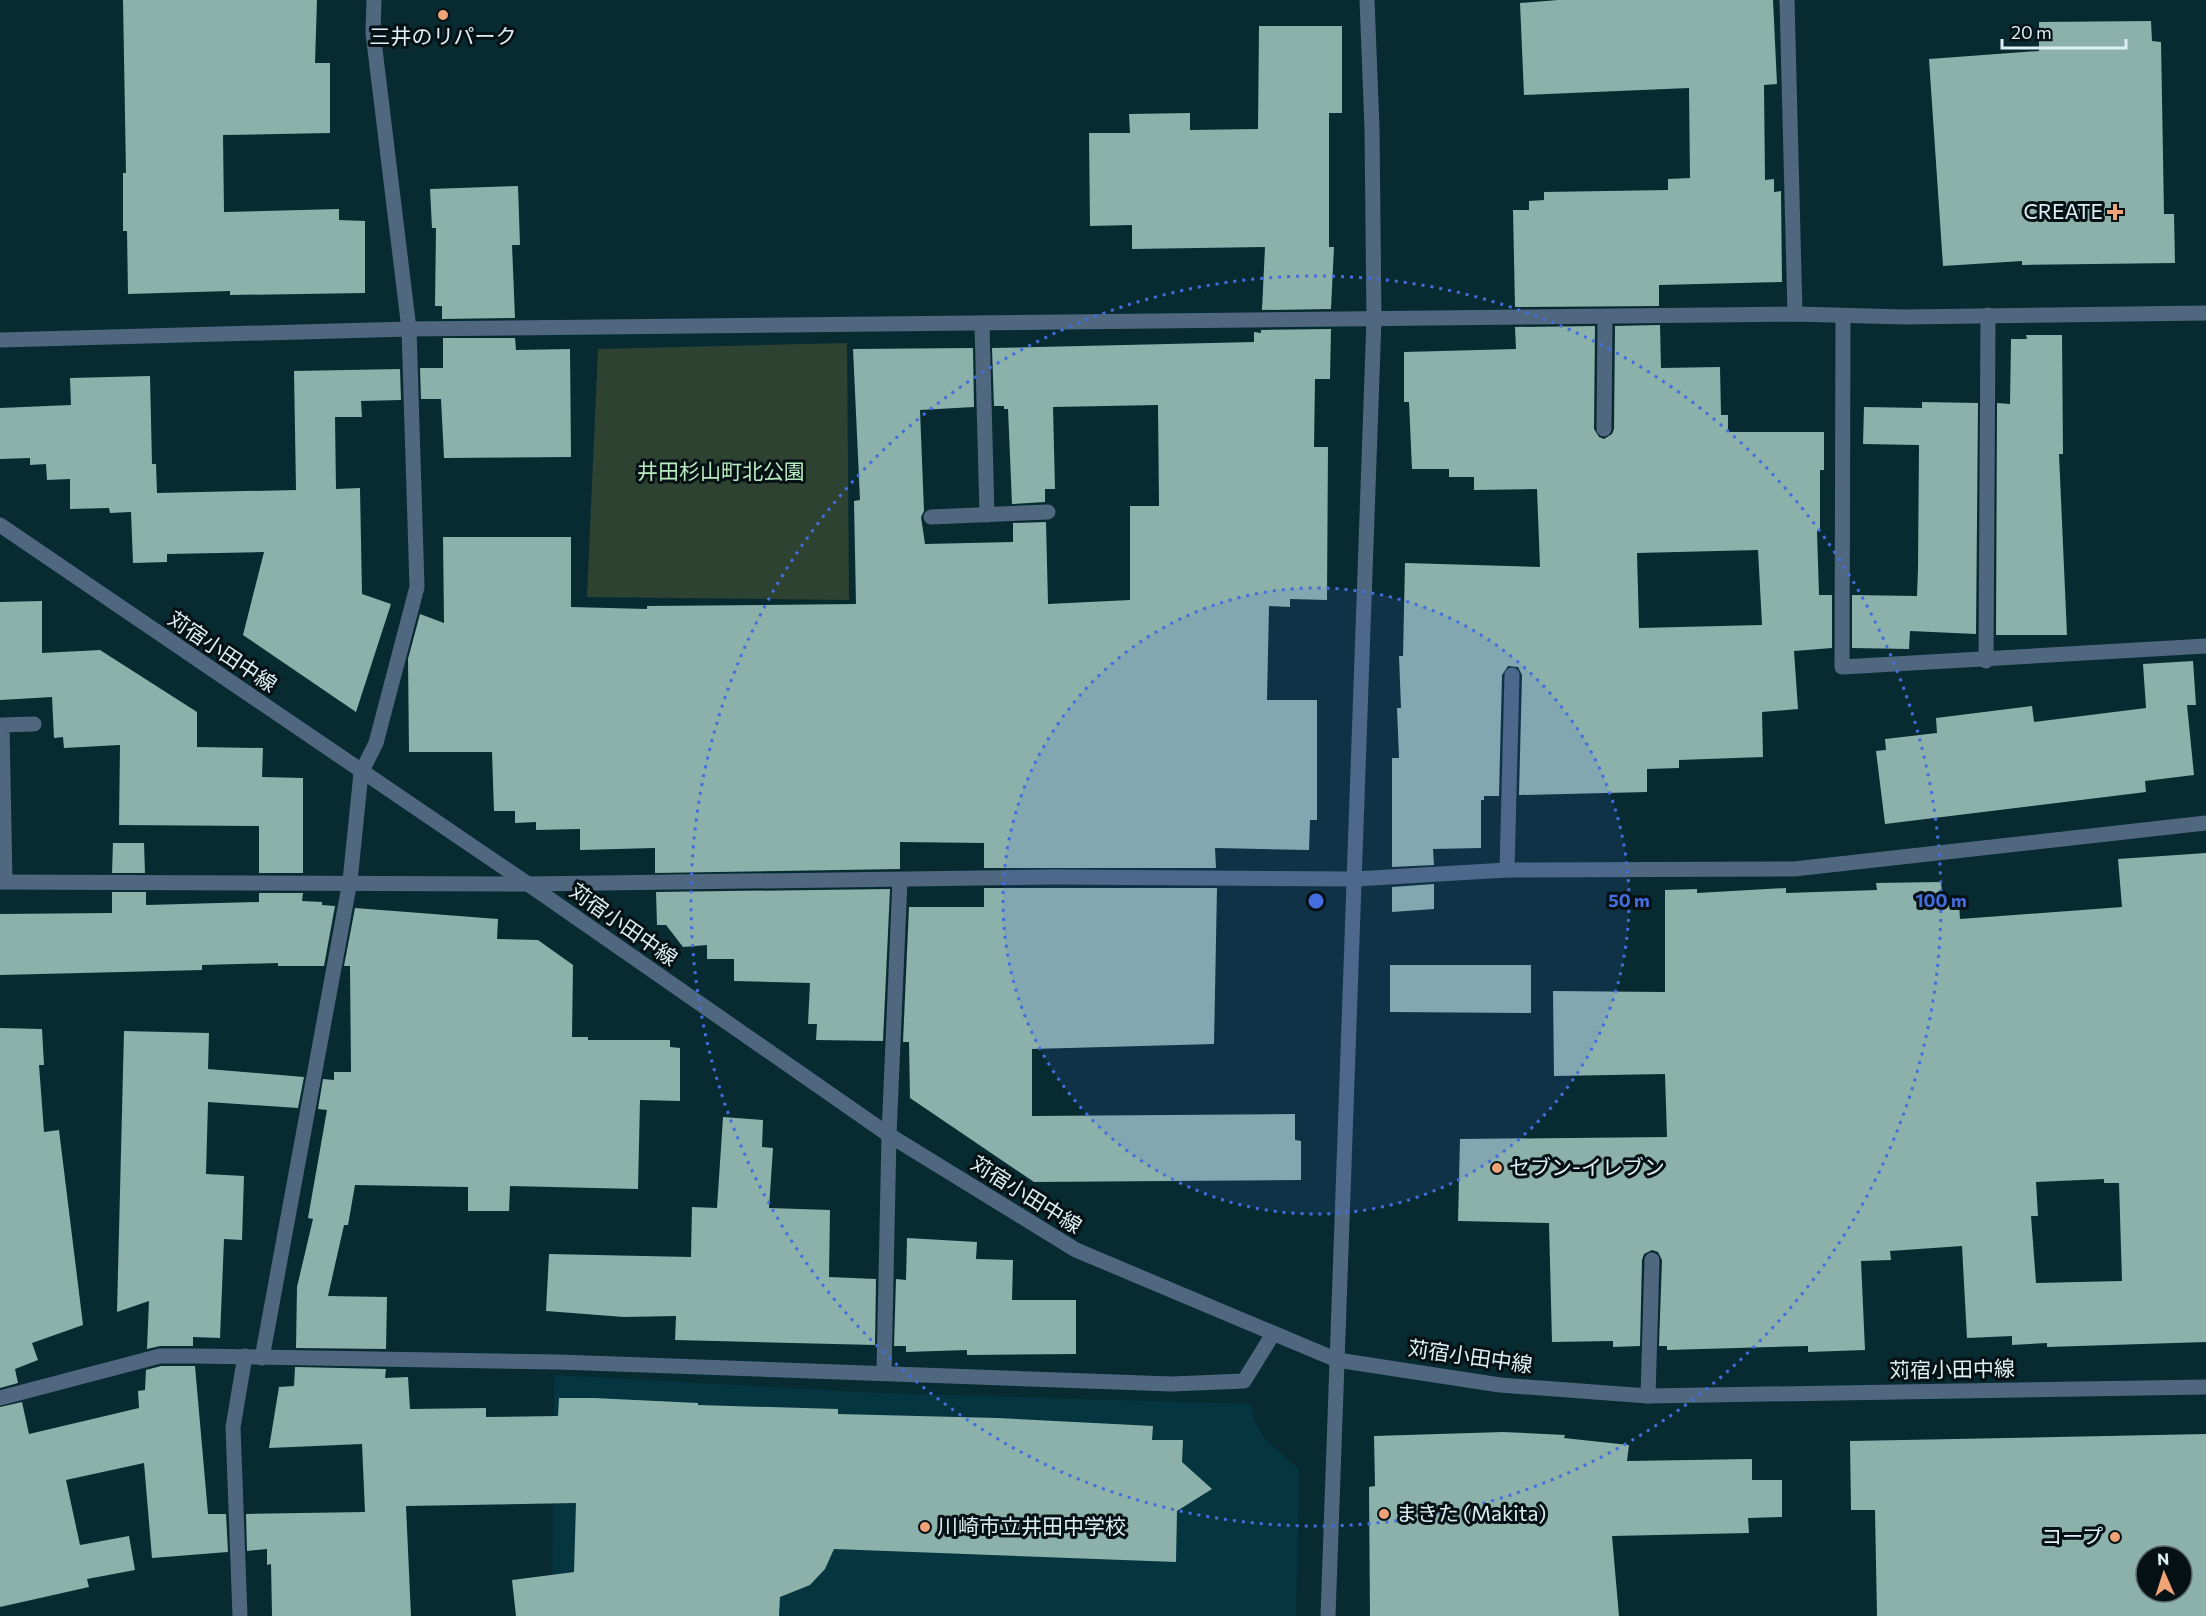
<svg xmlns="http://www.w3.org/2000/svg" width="2206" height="1616" font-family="Commissioner,'Noto Sans JP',sans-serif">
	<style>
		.built { fill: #05353f }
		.green { fill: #2e4232 }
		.building { fill: #8cb0aa; fill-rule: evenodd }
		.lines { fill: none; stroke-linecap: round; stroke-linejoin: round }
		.minor { stroke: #4f6880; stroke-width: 15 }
		.ring { fill: none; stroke: #446ede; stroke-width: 3; stroke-dasharray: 3 6 }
		.poi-dot { fill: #efa377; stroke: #051114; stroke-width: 2 }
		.labels { text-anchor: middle; stroke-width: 6; stroke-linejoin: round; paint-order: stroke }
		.poi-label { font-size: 21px; fill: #def0f5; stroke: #051114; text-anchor: start }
		.park-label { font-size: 21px; fill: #b8ebc0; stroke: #051114 }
		.street-label { font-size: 21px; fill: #def0f5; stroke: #051114 }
		.centre { fill: #446ede; stroke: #051114; stroke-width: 3 }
		.ring-label { font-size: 18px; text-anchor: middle; font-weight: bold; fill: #446ede; stroke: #051114; stroke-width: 6; stroke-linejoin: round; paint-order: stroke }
	</style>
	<rect width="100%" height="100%" fill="#082b32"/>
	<!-- built -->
	<polygon class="built" points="554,1375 880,1393 1250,1404 1254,1421 1265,1439 1299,1469 1296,1616 552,1616"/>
	<!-- green -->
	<polygon class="green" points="847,343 849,600 587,597 598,349"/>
	<!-- building -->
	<g class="building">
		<polygon points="123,0 317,0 315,63 330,63 330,133 223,135 224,212 339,209 339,220 365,221 365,293 230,295 230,291 128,294 127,231 123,231 123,173 126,173"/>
		<polygon points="1558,0 1773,0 1777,84 1764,85 1765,180 1774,179 1774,192 1781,191 1782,282 1659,285 1659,306 1515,307 1513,210 1529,210 1529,201 1544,200 1544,192 1668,190 1668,179 1690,178 1689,88 1524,95 1520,3"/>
		<polygon points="2151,21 2152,41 2161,42 2164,214 2174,214 2175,263 2022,265 2022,261 1943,266 1929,59 2039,51 2039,22"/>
		<polygon points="1259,26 1342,26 1342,113 1329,113 1329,247 1334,247 1331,309 1262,310 1265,247 1132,249 1132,225 1090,226 1089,133 1130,133 1129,114 1190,113 1190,130 1258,129"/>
		<polygon points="518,186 520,245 512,245 515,318 442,319 442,306 435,306 436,228 432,228 430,189"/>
		<path d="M1660 325 1661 368 1720 367 1721 415H1728V432H1824V470H1820V531H1817L1819 595H1832V648L1794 651 1798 709 1762 712 1763 757 1679 760V768L1647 769V792L1519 795 1522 675 1518 667 1508 666 1502 675 1499 796H1484V800H1481V848L1433 849 1434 865 1392 867V758H1399L1397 708H1401L1399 656H1403L1405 563 1540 567 1537 489 1474 490V477H1449V469H1412L1409 402H1404V352L1516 349 1515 327 1595 326 1594 429 1599 437 1604 439 1612 434 1614 429 1615 326ZM1758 550 1762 625 1639 628 1637 553Z"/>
		<polygon points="1331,329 1330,379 1315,379 1314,447 1328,447 1327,600 1290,599 1290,607 1269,606 1267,700 1317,700 1317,820 1310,820 1309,850 1215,848 1216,868 984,868 984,843 900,842 900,869 655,873 655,848 580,850 580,829 536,830 536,822 515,823 515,811 494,811 492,752 409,752 408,659 420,614 444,623 443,537 571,537 571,607 647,609 647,606 856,604 854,501 860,500 853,349 973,348 974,407 920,410 924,511 921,517 925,544 1013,542 1013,523 1046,522 1048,604 1130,600 1130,506 1159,506 1158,405 1053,407 1055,489 1045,489 1045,502 1012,504 1008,409 1004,409 1004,406 994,406 992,348 1254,342 1254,332 1261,333 1261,330"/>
		<polygon points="2026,335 2062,335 2063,454 2059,454 2067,635 1996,635 1997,403 2010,404 2011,339 2027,339"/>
		<polygon points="443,338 515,338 516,350 570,349 571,457 444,458 441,399 421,399 420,368 443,368"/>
		<polygon points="400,369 401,400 361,401 362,417 335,417 336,489 360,488 362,594 391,604 356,712 243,635 264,552 167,554 167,562 133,563 131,512 110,513 109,508 70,509 70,479 47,480 46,464 30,465 30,458 0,459 0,408 71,405 70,378 150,376 152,464 156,464 157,493 296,490 294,371"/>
		<polygon points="1922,402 1978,403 1976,634 1910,631 1909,649 1852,648 1852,595 1917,596 1918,569 1919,445 1863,444 1864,407 1922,408"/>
		<polygon points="42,601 42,653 100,650 197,712 197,747 263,748 262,777 303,778 303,873 259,873 259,826 119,825 120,745 64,748 63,737 54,738 52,697 0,700 0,602"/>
		<polygon points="2193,661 2196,705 2187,705 2194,775 2145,781 2146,792 1885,824 1876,751 1886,750 1885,739 1937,733 1936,718 2032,706 2034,722 2146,708 2143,664"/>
		<polygon points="113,843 144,843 145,873 112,873"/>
		<path d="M2206 853V1342L2047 1347V1343L2012 1345V1336L1967 1338 1962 1246 1890 1251 1891 1260 1861 1261 1865 1350 1808 1352V1346L1667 1350V1346H1659L1662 1260 1658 1252 1652 1250 1644 1254 1642 1260 1640 1346 1613 1347V1341L1552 1342 1549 1223 1458 1221 1460 1139 1667 1137 1665 1074 1554 1076 1553 991 1665 992V890L1697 889V893L1786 888V893L1877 890 1876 883 1941 882 1943 903 1959 902 1960 919 2122 907 2118 859ZM2104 1179V1183H2119L2122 1281 2036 1283 2031 1216H2038L2036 1182Z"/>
		<polygon points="1434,884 1434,909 1392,912 1392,887"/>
		<polygon points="984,888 1217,888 1214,1044 1032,1049 1032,1116 1295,1114 1295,1140 1301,1141 1301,1180 1034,1182 910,1098 909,1042 903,1042 909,907 984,907"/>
		<polygon points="890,889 883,1041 816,1040 817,1024 808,1024 810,983 734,981 734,959 707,959 707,945 683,947 666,925 657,925 656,892"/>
		<polygon points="112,892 146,892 146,905 259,902 259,893 303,893 302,901 322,902 322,905 335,906 324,966 278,966 278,963 202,965 202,970 0,975 0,914 112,913"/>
		<polygon points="355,908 498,919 497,939 538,940 573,965 572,1037 588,1037 588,1040 670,1040 670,1047 680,1048 680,1101 640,1100 638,1189 510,1186 509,1211 468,1211 468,1187 355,1185 348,1225 344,1225 328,1296 387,1297 386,1349 296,1348 297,1287 313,1219 308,1218 327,1110 318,1109 323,1079 334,1080 334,1072 351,1072 350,966 344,966"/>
		<polygon points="1390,965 1531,965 1531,1013 1390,1012"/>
		<polygon points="0,1028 42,1029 44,1065 39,1065 44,1132 59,1130 83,1325 32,1343 38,1360 15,1369 18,1383 0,1388"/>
		<polygon points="124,1031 209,1033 208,1069 304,1077 298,1108 208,1102 206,1174 244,1176 242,1240 224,1239 220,1338 193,1337 193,1346 160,1346 147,1349 149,1301 117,1312"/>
		<polygon points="723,1117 763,1120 762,1147 773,1148 769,1208 830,1210 829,1277 876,1279 875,1345 675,1340 676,1316 624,1317 546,1311 549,1254 691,1257 692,1207 717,1208"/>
		<polygon points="907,1238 977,1242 976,1259 1013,1260 1012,1300 1076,1300 1076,1354 967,1355 967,1350 906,1352 906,1346 894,1346 896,1279 906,1280"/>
		<polygon points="161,1366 195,1366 208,1514 226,1514 228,1552 152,1558 144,1463 66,1480 80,1545 129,1536 135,1570 87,1579 89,1587 0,1607 0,1407 22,1402 29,1434 139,1408 138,1391 145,1390 146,1370"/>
		<polygon points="295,1367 386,1369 385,1378 408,1377 410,1409 486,1408 486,1417 558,1416 559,1398 594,1398 698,1403 698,1405 838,1409 838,1414 998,1418 1153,1426 1152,1440 1183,1440 1182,1462 1212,1489 1177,1511 1176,1562 834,1549 825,1569 810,1585 780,1597 779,1616 516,1616 512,1580 574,1572 576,1503 406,1506 411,1616 272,1616 271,1564 267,1565 267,1549 247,1551 246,1514 365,1512 362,1444 269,1448 279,1387 294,1386"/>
		<polygon points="1503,1432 1565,1435 1564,1438 1629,1445 1627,1461 1752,1459 1752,1480 1782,1480 1782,1517 1748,1518 1749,1533 1612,1536 1619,1616 1370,1616 1369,1487 1375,1486 1374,1436"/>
		<path d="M2206 1434V1616H1877L1875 1510H1851L1850 1441ZM2146 1556H2182V1592H2146Z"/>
	</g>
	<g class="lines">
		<!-- minor -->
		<g class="minor">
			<polyline points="1787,0 1795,314"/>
			<polyline points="1843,316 1842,667 2206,646"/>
			<polyline points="982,325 987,515"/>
			<polyline points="0,340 409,329 1795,314 1905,317 2206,313"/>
			<polyline points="1604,429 1605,317"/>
			<polyline points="931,517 1048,512"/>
			<polyline points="0,525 528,884 889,1135 1076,1250 1337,1360 1500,1385 1648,1396 2206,1387"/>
			<polyline points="1986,661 1988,315"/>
			<polyline points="1507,870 1512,675"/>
			<polyline points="0,882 528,884 1055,877 1355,879 1507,870 1794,869 2206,823"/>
			<polyline points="5,882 2,725 34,724"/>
			<polyline points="262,1358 350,881 361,773 376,743 417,587 409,329 373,33 374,0"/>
			<polyline points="884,1373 889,1135 900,880"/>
			<polyline points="1648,1396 1652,1260"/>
			<polyline points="0,1398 160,1356 196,1356 559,1362 1172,1384 1244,1381 1273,1334"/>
			<polyline points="240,1616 233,1427 245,1356"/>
			<polyline points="1328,1616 1374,319 1372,128 1367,0"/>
		</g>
	</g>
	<!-- distance rings -->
	<circle cx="1316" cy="901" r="313" fill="#446ede" fill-opacity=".12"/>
	<g class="ring">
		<circle cx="1316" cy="901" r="313"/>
		<circle cx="1316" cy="901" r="625"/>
	</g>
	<!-- markers -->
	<g class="poi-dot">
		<circle cx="443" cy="15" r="6"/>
		<path d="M2112 203h6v6h6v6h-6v6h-6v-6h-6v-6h6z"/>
		<circle cx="1497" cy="1168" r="6"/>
		<circle cx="1384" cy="1514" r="6"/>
		<circle cx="925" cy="1527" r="6"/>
		<circle cx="2115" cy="1537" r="6"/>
	</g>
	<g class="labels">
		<!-- poi labels -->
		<g class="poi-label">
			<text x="443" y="44" text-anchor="middle">三井のリパーク</text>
			<text x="2103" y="219" text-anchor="end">CREATE</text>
			<text x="1509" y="1175">セブン-イレブン</text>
			<text x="1396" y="1521">まきた (Makita)</text>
			<text x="937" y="1534">川崎市立井田中学校</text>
			<text x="2103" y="1544" text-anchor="end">コープ</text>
		</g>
		<!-- park labels -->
		<g class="park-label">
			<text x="721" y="479">井田杉山町北公園</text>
		</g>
		<!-- street labels -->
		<g class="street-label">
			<text transform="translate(222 652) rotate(34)" y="7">苅宿小田中線</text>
			<text transform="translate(623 925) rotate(35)" y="7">苅宿小田中線</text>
			<text transform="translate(1026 1195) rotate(32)" y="7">苅宿小田中線</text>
			<text transform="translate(1470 1357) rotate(8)" y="7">苅宿小田中線</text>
			<text transform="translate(1952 1370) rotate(-1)" y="7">苅宿小田中線</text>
		</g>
	</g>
	<circle cx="1316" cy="901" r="9" class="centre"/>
	<g class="ring-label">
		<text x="1629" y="907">50 m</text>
		<text x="1941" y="907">100 m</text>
	</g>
	<!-- north arrow -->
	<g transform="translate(2164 1574) rotate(357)"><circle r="28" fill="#051114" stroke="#5c6a6e" stroke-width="1.5"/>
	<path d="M0-4.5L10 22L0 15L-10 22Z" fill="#efa377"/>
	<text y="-9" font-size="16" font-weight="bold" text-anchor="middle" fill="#def0f5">N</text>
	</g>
	<!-- scale -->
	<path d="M2002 39v9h124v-9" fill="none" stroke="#def0f5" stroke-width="3"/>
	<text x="2011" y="39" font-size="18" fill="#def0f5" stroke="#051114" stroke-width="4.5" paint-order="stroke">20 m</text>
</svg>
